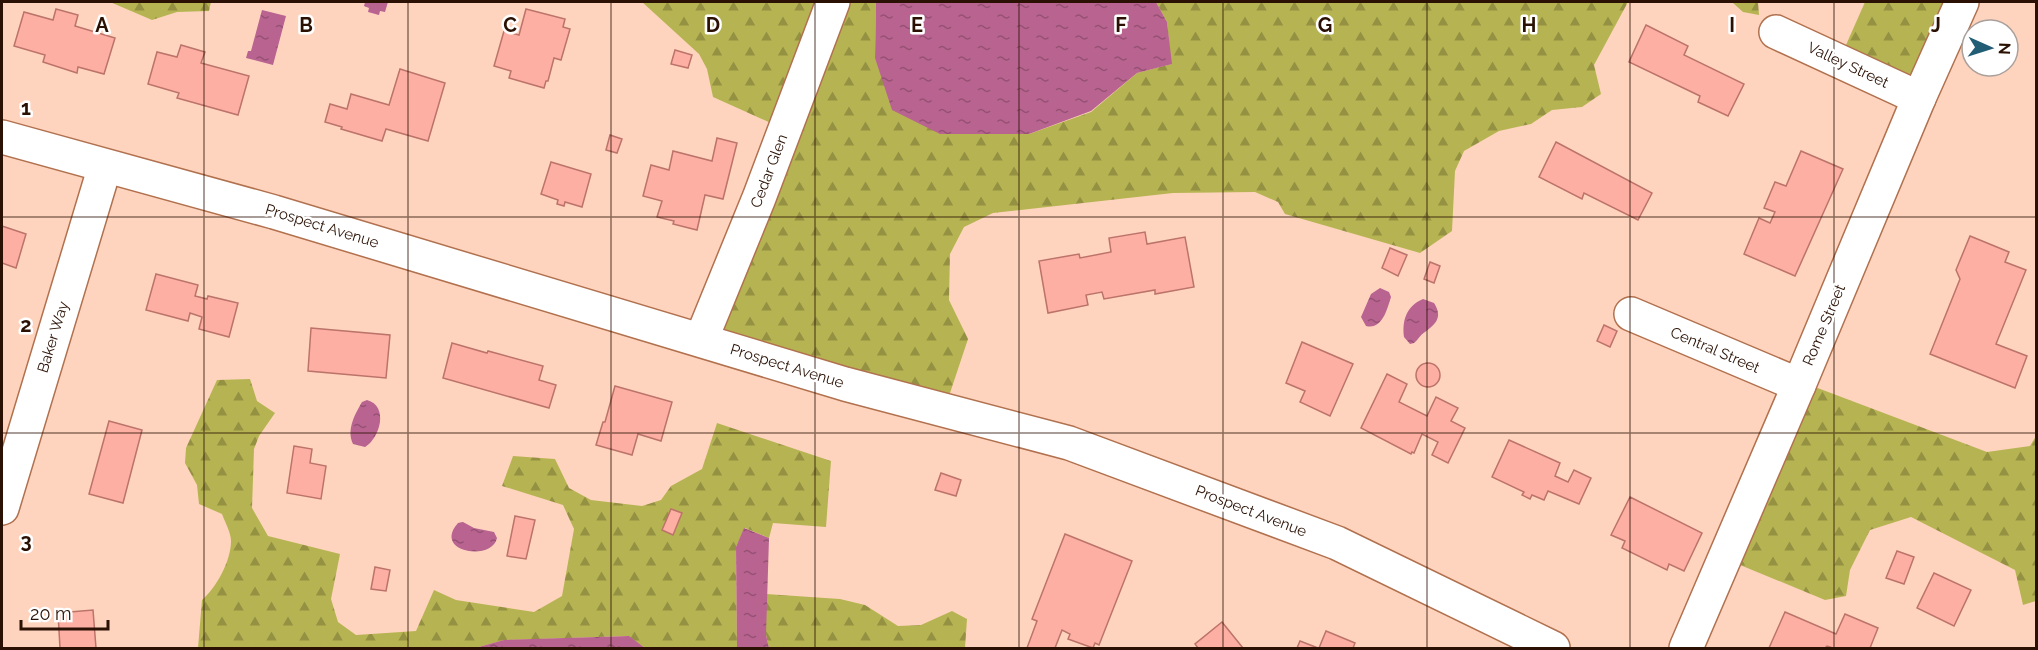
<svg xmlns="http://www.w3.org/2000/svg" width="2038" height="650" font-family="Raleway,sans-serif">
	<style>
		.forest { fill: url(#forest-firs) }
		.water { fill: url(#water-ripples) }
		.building { fill: #fdafa4; stroke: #bc736a; stroke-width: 1.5 }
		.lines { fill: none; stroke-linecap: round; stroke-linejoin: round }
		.minor-casing { stroke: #b1714f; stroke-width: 36 }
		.minor { stroke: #fff; stroke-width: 33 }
		.grid { fill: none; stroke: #2a1104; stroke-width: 1.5; stroke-opacity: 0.55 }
		.labels { text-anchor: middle; stroke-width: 5; stroke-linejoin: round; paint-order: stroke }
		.street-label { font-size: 15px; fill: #2a1104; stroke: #fff }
		.grid-label { font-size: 20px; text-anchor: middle; font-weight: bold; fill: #2a1104; stroke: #fff; stroke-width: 5; stroke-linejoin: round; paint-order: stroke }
	</style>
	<defs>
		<pattern id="forest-firs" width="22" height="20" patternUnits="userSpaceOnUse" patternTransform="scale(1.5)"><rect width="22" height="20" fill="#b6b452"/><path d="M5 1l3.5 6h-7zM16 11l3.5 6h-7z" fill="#949142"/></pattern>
		<pattern id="water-ripples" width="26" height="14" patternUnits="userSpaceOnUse" patternTransform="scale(1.5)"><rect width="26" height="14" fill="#b86390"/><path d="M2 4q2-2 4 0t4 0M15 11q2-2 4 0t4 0" fill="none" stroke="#965073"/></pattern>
	</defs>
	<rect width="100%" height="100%" fill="#ffd4be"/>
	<!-- forest -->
	<g class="forest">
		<polygon points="110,2 211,2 209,11 177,12 152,20"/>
		<polygon points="642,2 876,2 875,58 942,132 1029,134 1091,112 1137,73 1171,64 1167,22 1156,2 1628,2 1594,65 1601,94 1582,107 1552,110 1531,124 1499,131 1464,151 1455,171 1452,231 1420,253 1285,214 1278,202 1255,192 1173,193 993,213 964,227 950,254 949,300 968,339 946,405 715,342 782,128 713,97 707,69 699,54"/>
		<polygon points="1716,2 1758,2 1759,15 1743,12 1733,3"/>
		<polygon points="1865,2 1963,2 1927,87 1842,54"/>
		<path d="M250 379 257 401 275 413 259 436 254 449 252 508 268 536 340 554 331 599 338 622 356 635 416 631 434 590 456 600 534 612 562 596 574 529 563 505 502 486 513 456 555 459 569 488 591 500 642 506 661 500 671 486 702 469 717 423 831 461 826 527 773 523 769 538 745 528 736 547 737 648H645L628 636 505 640 475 648H198L202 600C216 588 231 561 231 541 231 533 225 522 222 514L199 504 197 485 185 463 186 448 217 380Z"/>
		<polygon points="1815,387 1987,452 2030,446 2036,436 2036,601 2023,605 2015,570 1911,517 1870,530 1850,570 1846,596 1825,600 1728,560"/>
		<polygon points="766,594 840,599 865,605 898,626 921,625 952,611 967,619 965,648 769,648 766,635"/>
	</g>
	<!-- water -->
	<g class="water">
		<polygon points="365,2 388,2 385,12 380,11 379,15 368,12 369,8 364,6"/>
		<polygon points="876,2 1156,2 1167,22 1172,64 1137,73 1091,111 1029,134 940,134 892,110 875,58"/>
		<polygon points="262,10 286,16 273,65 246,58 248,51 251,51"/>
		<path d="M1380 288 1389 292 1391 297C1387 310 1382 330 1366 326L1361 317 1371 294Z"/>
		<path d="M1423 299 1434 303C1443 317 1436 324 1425 332 1420 335 1418 340 1414 343L1410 344 1404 337C1402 321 1406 306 1423 299Z"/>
		<path d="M367 400C389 406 380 438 365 447L353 444C346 430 355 414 362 402Z"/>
		<path d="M463 522 474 528 494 532 497 538C492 562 432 552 458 523Z"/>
		<polygon points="744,528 769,538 766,635 769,648 737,648 736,547"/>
		<polygon points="629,636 645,648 475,648 504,640"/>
	</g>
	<!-- building -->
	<g class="building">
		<polygon points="56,9 78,15 75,26 115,38 104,74 78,67 77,73 43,62 45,55 14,46 24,12 53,20"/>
		<polygon points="526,9 565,19 563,27 570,29 561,60 554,58 548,81 546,81 544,88 509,78 511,71 494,66 504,31 519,35"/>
		<polygon points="1646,25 1688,46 1684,55 1744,84 1728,116 1698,102 1700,96 1629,62"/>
		<polygon points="181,45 205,52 201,63 249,76 238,115 177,98 179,93 148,84 157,52 177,57"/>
		<polygon points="675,50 692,55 688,68 671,64"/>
		<polygon points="400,69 445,83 428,141 386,129 382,141 341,129 342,127 325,122 330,104 347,109 351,94 389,105"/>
		<polygon points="610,135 622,139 617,153 606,150"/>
		<polygon points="717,138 737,143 723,199 705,195 697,230 673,224 674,221 657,217 662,201 643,196 651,165 669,170 673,151 712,161"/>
		<polygon points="1556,142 1652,193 1638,220 1584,193 1582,199 1539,177"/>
		<polygon points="1801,151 1843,169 1795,276 1744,254 1759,218 1770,223 1775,212 1764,208 1775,182 1786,186"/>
		<polygon points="551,162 591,174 582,207 565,202 564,206 557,204 558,200 541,194"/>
		<polygon points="2,226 26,234 16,268 2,263"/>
		<polygon points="1145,232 1147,244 1185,237 1194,287 1155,294 1155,290 1104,299 1102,292 1086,295 1088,305 1048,313 1039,261 1079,254 1080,258 1111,252 1109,238"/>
		<polygon points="1970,236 2009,252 2005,262 2026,270 1996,344 2027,356 2015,388 1930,354 1960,279 1956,270"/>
		<polygon points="1390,248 1407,255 1398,276 1382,268"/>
		<polygon points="1430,262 1440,266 1434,283 1424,279"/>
		<polygon points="156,274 198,285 195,296 207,299 208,296 238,303 229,337 199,329 202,317 190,313 188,321 146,310"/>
		<polygon points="1604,325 1617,331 1610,347 1597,341"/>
		<polygon points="311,328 390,335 386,378 308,371"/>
		<polygon points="1302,342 1353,364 1330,416 1300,402 1305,391 1286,383"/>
		<polygon points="452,343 487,353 488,351 543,366 539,380 556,385 549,408 443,378"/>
		<circle cx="1428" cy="375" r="12"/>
		<polygon points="1387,374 1407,384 1399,402 1427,416 1436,397 1458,408 1451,421 1465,428 1448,463 1432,455 1438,442 1422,434 1414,453 1412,452 1411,454 1361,428"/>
		<polygon points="615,386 672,402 661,441 638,434 632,455 596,445 603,422 605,422"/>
		<polygon points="109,421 142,430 123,503 89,494"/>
		<polygon points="1509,440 1560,463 1555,476 1568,482 1574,470 1591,478 1579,504 1548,491 1544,500 1532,495 1530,499 1522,495 1524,492 1492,477"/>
		<polygon points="294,446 312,449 310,463 326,466 321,499 287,493"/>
		<polygon points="941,473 961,480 956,496 935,490"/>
		<polygon points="1630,497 1702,533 1684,571 1669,564 1667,570 1622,548 1625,541 1611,535"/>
		<polygon points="671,509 682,513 673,535 662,530"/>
		<polygon points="515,516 535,520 526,559 507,556"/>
		<polygon points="1065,534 1132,561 1099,645 1095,643 1093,648 1068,639 1070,634 1062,630 1055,648 1027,648 1037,621 1032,619"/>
		<polygon points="1897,551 1914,557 1904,584 1886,578"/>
		<polygon points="375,567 390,570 386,591 371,589"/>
		<polygon points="1934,573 1971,590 1954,626 1917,608"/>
		<polygon points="93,610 96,648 60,648 58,613"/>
		<polygon points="1785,612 1836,634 1845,614 1878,628 1870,648 1833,648 1827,646 1825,648 1769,648"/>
		<polygon points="1222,622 1243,648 1198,648 1195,644"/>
		<polygon points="1326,631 1355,643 1353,648 1319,648"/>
		<polygon points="1300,641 1318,648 1297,648"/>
	</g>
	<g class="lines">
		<!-- minor casing -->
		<g class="minor-casing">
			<g id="minor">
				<polyline points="1776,32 1919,98"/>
				<polyline points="2,137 274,212 845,384 1069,443 1337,543 1553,648"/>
				<polyline points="1631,314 1799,385"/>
				<polyline points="701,340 759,198 833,2"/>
				<polyline points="2,508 105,166"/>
				<polyline points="1686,648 1799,385 1919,98 1962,2"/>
			</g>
		</g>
		<!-- minor -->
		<use href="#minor" class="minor"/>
	</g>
	<!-- grid -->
	<path class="grid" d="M204 2V648M408 2V648M611 2V648M815 2V648M1019 2V648M1223 2V648M1427 2V648M1630 2V648M1834 2V648M2 217H2036M2 433H2036"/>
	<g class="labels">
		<!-- street labels -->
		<g class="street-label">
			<text transform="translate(1848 65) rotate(25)" y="5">Valley Street</text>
			<text transform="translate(769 171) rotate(-69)" y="5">Cedar Glen</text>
			<text transform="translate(322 226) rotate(17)" y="5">Prospect Avenue</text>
			<text transform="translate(1824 325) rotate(-67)" y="5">Rome Street</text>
			<text transform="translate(53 337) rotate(-73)" y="5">Baker Way</text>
			<text transform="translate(1715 350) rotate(23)" y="5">Central Street</text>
			<text transform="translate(787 366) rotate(17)" y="5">Prospect Avenue</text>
			<text transform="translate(1251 511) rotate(21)" y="5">Prospect Avenue</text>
		</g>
	</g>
	<g class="grid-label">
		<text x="102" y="32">A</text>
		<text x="306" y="32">B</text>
		<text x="510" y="32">C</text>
		<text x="713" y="32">D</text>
		<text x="917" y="32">E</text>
		<text x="1121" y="32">F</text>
		<text x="1325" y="32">G</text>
		<text x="1529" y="32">H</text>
		<text x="1732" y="32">I</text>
		<text x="1936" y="32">J</text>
		<text x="26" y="115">1</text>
		<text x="26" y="332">2</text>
		<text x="26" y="548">3</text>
	</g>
	<!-- border -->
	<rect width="2038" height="650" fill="none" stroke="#2a1104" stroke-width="6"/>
	<!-- north arrow -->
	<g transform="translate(1990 48) rotate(93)"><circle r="28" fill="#ffffff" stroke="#aaa09b" stroke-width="1.5"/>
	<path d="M0-4.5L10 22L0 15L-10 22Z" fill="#215d75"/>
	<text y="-9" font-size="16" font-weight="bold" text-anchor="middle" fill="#2a1104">N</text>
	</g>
	<!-- scale -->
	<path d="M21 620v9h87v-9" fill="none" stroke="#2a1104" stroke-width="3"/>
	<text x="30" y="620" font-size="18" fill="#2a1104" stroke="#ffffff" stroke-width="4.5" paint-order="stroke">20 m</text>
</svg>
